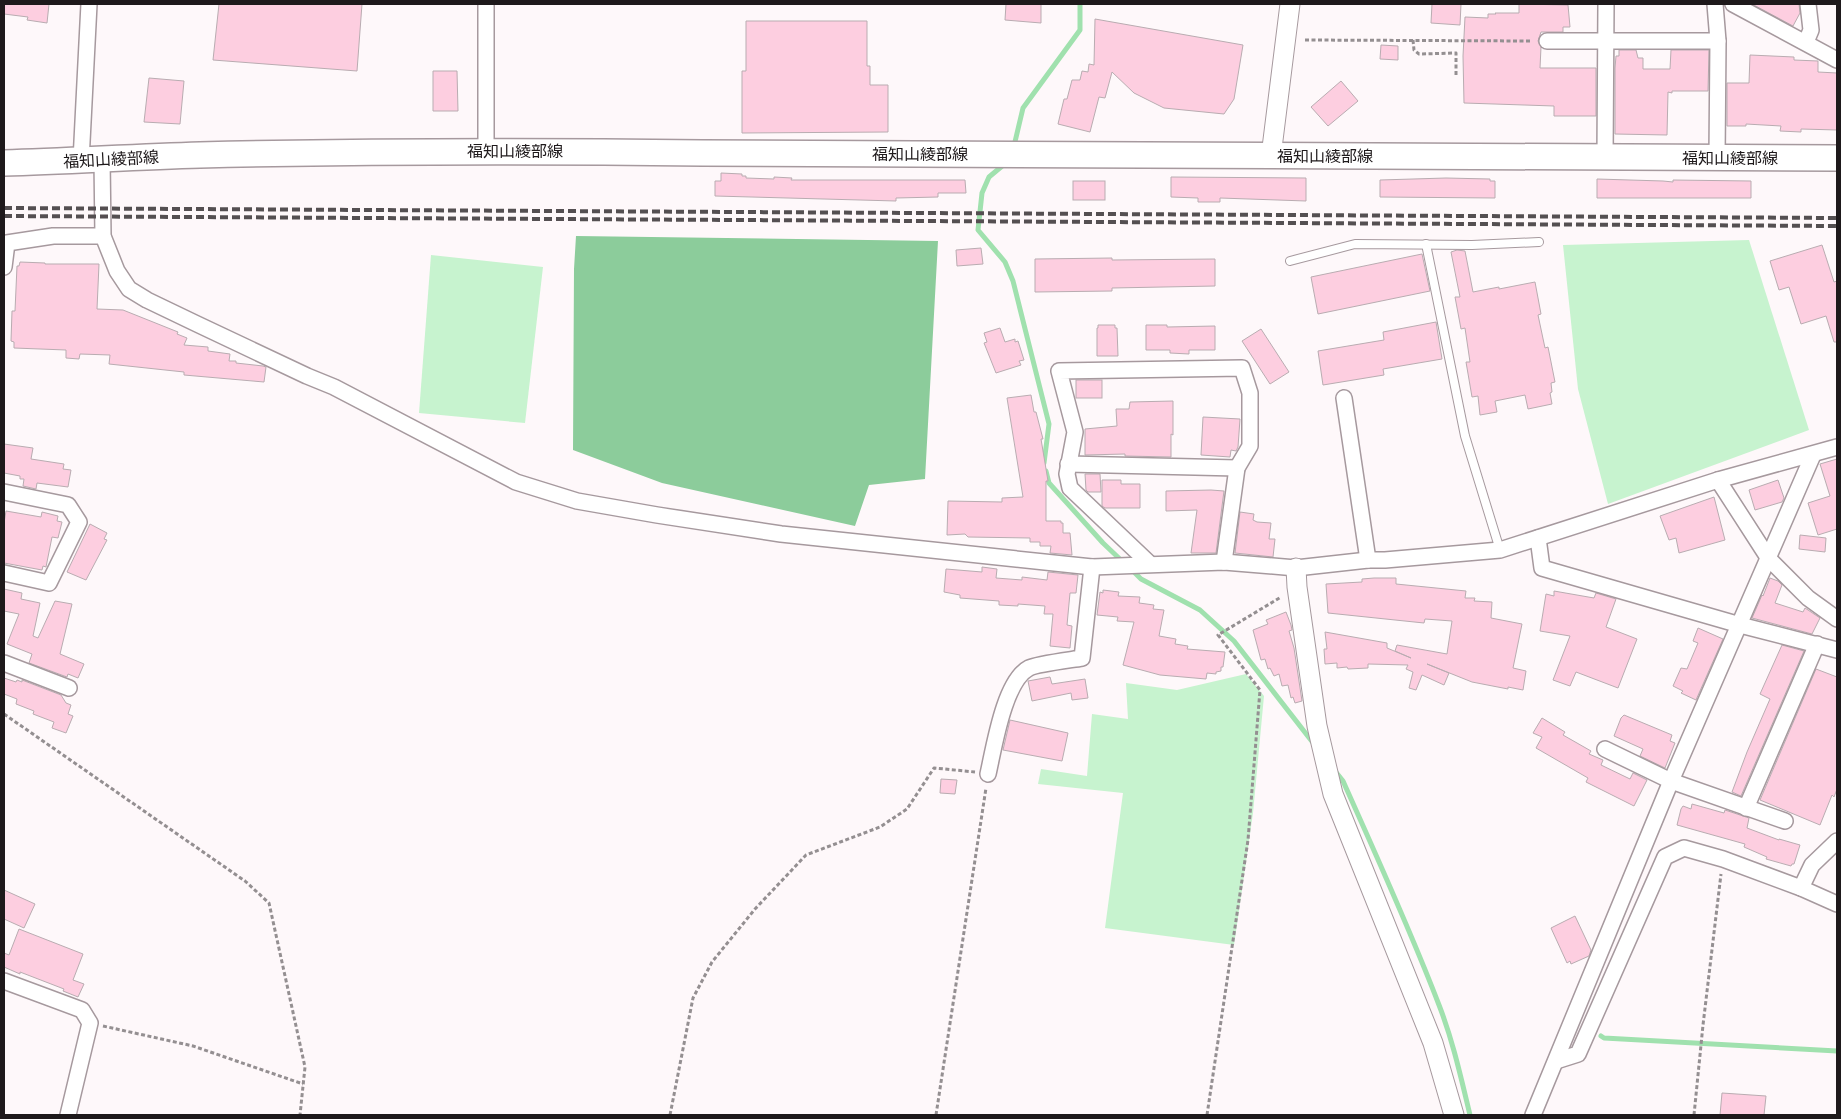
<svg xmlns="http://www.w3.org/2000/svg" width="1841" height="1119" font-family="'Fira Sans','Noto Sans JP',sans-serif">
	<style>
		.green { fill: #c7f3cf }
		.forest { fill: #8ccc9b }
		.lines { fill: none; stroke-linecap: round; stroke-linejoin: round }
		.stream { stroke: #a0e1ae; stroke-width: 5 }
		.building { fill: #fdcee0; stroke: #b9acb1 }
		.service-casing { stroke: #a6999e; stroke-width: 10 }
		.minor-casing { stroke: #a6999e; stroke-width: 18 }
		.tertiary-casing { stroke: #a6999e; stroke-width: 21 }
		.primary-casing { stroke: #a6999e; stroke-width: 28 }
		.path { stroke: #948f91; stroke-width: 3; stroke-dasharray: 4 2.5; stroke-linecap: butt }
		.service { stroke: #fff; stroke-width: 8 }
		.minor { stroke: #fff; stroke-width: 15 }
		.tertiary { stroke: #fff; stroke-width: 19 }
		.primary { stroke: #fff; stroke-width: 25 }
		.rail { stroke: #544f51; stroke-width: 4; stroke-dasharray: 8 4; stroke-linecap: butt }
		.labels { text-anchor: middle; stroke-width: 4.5; stroke-linejoin: round; paint-order: stroke }
		.street-label { font-size: 16px; fill: #1e191b; stroke: #fff }
	</style>
	<rect width="100%" height="100%" fill="#fef8fa"/>
	<!-- green -->
	<g class="green">
		<polygon points="1749,240 1809,430 1608,504 1578,389 1563,245"/>
		<polygon points="431,255 543,267 525,423 419,413"/>
		<polygon points="1246,674 1264,696 1253,813 1234,945 1105,928 1123,793 1038,784 1041,769 1087,776 1092,714 1128,719 1126,683 1177,690"/>
	</g>
	<!-- forest -->
	<polygon class="forest" points="576,236 938,241 925,479 869,485 855,526 662,483 573,450 574,269"/>
	<g class="lines">
		<!-- stream -->
		<g class="stream">
			<polyline points="1014,146 1023,108 1080,30 1080,4"/>
			<polyline points="1007,162 989,177 982,193 978,230 1005,262 1013,281 1049,424 1044,463"/>
			<polyline points="1046,471 1049,483 1103,543 1124,563"/>
			<polyline points="1130,568 1141,579 1200,610 1234,641 1314,744"/>
			<path d="M1335 771 1343 781C1376 855 1410 929 1439 1005 1453 1041 1461 1078 1470 1115"/>
			<polyline points="1601,1036 1604,1038 1837,1051"/>
		</g>
	</g>
	<!-- building -->
	<g class="building">
		<polygon points="4,4 49,4 47,23 27,20 28,17 4,14"/>
		<polygon points="219,4 362,4 357,71 213,60"/>
		<polygon points="1006,4 1041,4 1041,23 1005,20"/>
		<polygon points="1432,4 1461,4 1460,25 1431,23"/>
		<polygon points="1519,4 1568,5 1570,27 1563,27 1563,32 1541,32 1538,41 1541,47 1540,68 1596,68 1596,116 1554,116 1554,106 1464,103 1463,56 1465,17 1488,18 1488,14 1496,14 1495,13 1519,13"/>
		<polygon points="1752,4 1799,4 1800,13 1793,26"/>
		<polygon points="1095,19 1243,45 1234,99 1224,114 1164,108 1134,93 1112,72 1105,98 1099,97 1090,132 1058,124 1064,99 1067,99 1072,80 1080,80 1082,71 1088,72 1089,64 1094,65"/>
		<polygon points="746,21 867,21 867,66 870,66 870,85 888,85 888,132 742,133 742,71 746,71"/>
		<polygon points="1381,45 1398,46 1398,60 1380,59"/>
		<polygon points="1619,50 1636,50 1638,58 1643,58 1643,69 1670,69 1671,50 1709,50 1708,91 1672,91 1672,93 1668,92 1667,135 1615,134 1615,68 1616,56 1619,56"/>
		<polygon points="1750,55 1794,57 1794,60 1818,61 1818,72 1837,73 1837,130 1801,129 1801,132 1780,131 1781,126 1746,124 1746,126 1727,126 1727,83 1749,83"/>
		<polygon points="433,71 457,71 458,111 433,111"/>
		<polygon points="149,78 184,81 180,124 144,122"/>
		<polygon points="1341,81 1358,101 1328,126 1311,107"/>
		<polygon points="721,173 742,174 742,176 746,176 746,178 774,179 774,177 792,178 791,180 965,180 966,193 938,193 938,197 896,198 896,201 715,196 715,181 721,181"/>
		<polygon points="1171,177 1306,178 1306,201 1220,198 1220,202 1198,202 1198,198 1171,197"/>
		<polygon points="1446,178 1490,179 1490,181 1495,181 1495,198 1380,197 1380,180"/>
		<polygon points="1597,179 1663,181 1673,182 1673,180 1751,181 1751,198 1597,198"/>
		<rect x="1073" y="181" width="32" height="19"/>
		<polygon points="1822,245 1834,282 1837,281 1837,342 1834,342 1826,316 1801,324 1789,287 1779,290 1770,261"/>
		<polygon points="981,248 983,264 957,266 956,250"/>
		<polygon points="1457,250 1465,251 1473,292 1499,287 1499,289 1535,282 1541,314 1538,315 1545,348 1548,347 1555,382 1551,383 1552,392 1550,393 1552,404 1528,409 1525,395 1495,401 1497,412 1480,415 1478,396 1472,397 1466,362 1470,362 1465,328 1461,329 1455,297 1460,297 1451,252"/>
		<polygon points="1422,254 1430,291 1318,314 1311,277"/>
		<polygon points="1112,258 1112,260 1215,259 1215,286 1112,288 1112,291 1035,292 1035,259"/>
		<polygon points="20,262 45,263 45,264 99,264 97,309 123,310 178,332 177,334 187,338 184,345 208,347 208,351 230,354 229,361 236,361 236,363 263,366 266,367 264,382 184,375 184,372 109,364 110,355 80,354 79,359 66,358 66,350 14,348 14,342 11,341 12,311 15,311 17,266 19,266"/>
		<polygon points="1436,322 1442,359 1383,369 1384,375 1323,385 1318,351 1384,340 1383,332"/>
		<polygon points="1098,325 1115,325 1115,328 1117,328 1118,356 1097,356 1097,328 1098,328"/>
		<polygon points="1146,325 1167,325 1167,327 1215,326 1215,350 1189,350 1189,354 1170,353 1170,350 1146,350"/>
		<polygon points="1000,328 1005,342 1015,339 1015,342 1018,341 1024,360 1019,361 1021,365 996,373 984,343 987,342 984,333"/>
		<polygon points="1261,329 1289,372 1270,384 1242,341"/>
		<rect x="1076" y="380" width="26" height="18"/>
		<polygon points="1031,395 1034,412 1036,412 1043,439 1041,439 1048,481 1046,481 1046,521 1061,521 1061,523 1063,523 1063,533 1070,533 1072,555 1050,553 1051,546 1040,546 1040,542 1030,542 1030,538 968,537 965,534 947,535 948,501 1002,502 1002,498 1023,497 1007,398"/>
		<polygon points="1173,401 1173,435 1171,434 1171,457 1125,456 1125,454 1085,455 1085,429 1117,426 1116,409 1129,409 1130,402"/>
		<polygon points="1203,417 1240,419 1238,447 1236,451 1231,450 1230,457 1201,455"/>
		<polygon points="4,444 33,448 31,459 64,464 63,469 71,470 68,487 37,483 36,489 23,486 24,479 20,479 20,476 4,473"/>
		<polygon points="1837,459 1837,529 1818,535 1808,503 1830,496 1820,464"/>
		<polygon points="1085,474 1100,474 1101,492 1088,492 1086,490"/>
		<polygon points="1102,480 1121,480 1121,484 1140,484 1140,508 1105,508 1102,506"/>
		<polygon points="1778,480 1784,498 1782,502 1755,510 1749,490"/>
		<polygon points="1211,490 1224,491 1216,553 1191,553 1197,510 1166,511 1166,491"/>
		<polygon points="1714,497 1725,540 1679,553 1676,538 1669,540 1660,516"/>
		<polygon points="6,511 41,517 42,512 58,516 57,521 62,522 58,538 52,537 46,567 43,566 42,570 4,563 4,523"/>
		<polygon points="1240,512 1254,514 1253,520 1257,522 1271,523 1269,539 1275,539 1273,557 1235,553"/>
		<polygon points="90,524 107,533 104,539 107,540 86,580 67,572"/>
		<polygon points="1800,535 1826,538 1825,552 1799,549"/>
		<polygon points="982,567 997,569 996,578 1022,580 1022,577 1047,580 1048,572 1078,575 1076,593 1070,593 1067,625 1072,626 1070,648 1050,646 1053,614 1044,614 1045,606 1018,604 1018,606 999,605 999,601 960,598 960,595 944,592 946,569 982,572"/>
		<polygon points="1374,578 1396,578 1396,584 1466,591 1465,598 1475,598 1474,601 1492,602 1491,618 1522,624 1513,668 1526,671 1523,690 1508,687 1508,689 1472,682 1427,664 1449,673 1444,685 1422,675 1416,690 1409,688 1413,672 1406,669 1408,665 1368,664 1368,668 1348,669 1347,667 1337,668 1337,663 1325,664 1324,649 1327,649 1325,632 1387,643 1387,648 1411,658 1395,651 1397,645 1447,654 1452,621 1425,619 1424,623 1328,613 1326,584 1362,582 1362,579"/>
		<polygon points="1770,578 1778,581 1782,585 1775,603 1803,612 1805,608 1820,618 1812,634 1752,618 1762,595 1763,596"/>
		<polygon points="4,589 22,593 21,599 40,603 33,636 38,638 55,601 72,604 60,654 84,664 78,678 68,674 67,677 29,663 32,654 7,644 19,614 4,611"/>
		<polygon points="1103,590 1119,592 1118,596 1140,597 1139,603 1154,605 1153,609 1164,610 1159,636 1176,639 1175,644 1188,646 1187,649 1225,652 1223,667 1221,667 1221,671 1216,672 1216,674 1207,673 1206,679 1160,675 1123,665 1134,622 1117,621 1118,617 1097,615 1100,592 1103,593"/>
		<polygon points="1554,591 1594,598 1596,593 1616,599 1606,627 1637,639 1618,688 1576,672 1570,686 1553,680 1570,636 1540,631 1546,594 1554,596"/>
		<polygon points="1286,612 1291,625 1292,630 1289,631 1294,648 1302,701 1295,703 1293,697 1291,698 1288,685 1282,686 1279,674 1274,676 1270,668 1268,669 1265,659 1261,660 1253,630 1268,624 1266,620"/>
		<polygon points="1698,628 1723,639 1696,700 1681,693 1683,691 1673,686 1681,668 1687,669 1698,643 1693,641"/>
		<polygon points="1782,645 1804,651 1741,796 1732,792 1747,752 1770,699 1760,694"/>
		<polygon points="1816,669 1837,677 1837,789 1834,797 1832,795 1820,825 1760,800"/>
		<polygon points="1050,677 1052,684 1085,679 1088,698 1072,700 1071,693 1032,701 1028,681"/>
		<polygon points="4,678 16,682 17,680 22,682 22,680 61,695 66,703 71,705 68,714 73,716 66,733 52,728 54,722 33,714 34,711 16,704 17,699 4,694"/>
		<polygon points="1624,715 1672,735 1670,741 1675,743 1665,768 1640,756 1643,749 1614,736 1621,718"/>
		<polygon points="1542,718 1565,732 1563,735 1591,751 1589,754 1603,760 1601,765 1630,779 1633,773 1647,780 1634,806 1586,782 1588,778 1536,748 1542,737 1533,733"/>
		<polygon points="1010,720 1068,733 1062,761 1003,750"/>
		<polygon points="941,779 957,780 955,794 940,793"/>
		<polygon points="1692,804 1724,813 1725,810 1749,818 1747,828 1779,840 1779,839 1800,845 1794,864 1792,864 1791,866 1766,859 1767,857 1744,847 1745,844 1677,825 1681,809 1683,806 1691,809"/>
		<polygon points="4,890 35,904 24,928 4,919"/>
		<polygon points="1575,916 1591,950 1589,956 1571,964 1570,961 1567,963 1551,928"/>
		<polygon points="19,929 83,954 73,980 84,984 78,997 63,991 64,989 20,972 20,974 4,967 4,953 9,955"/>
		<polygon points="1722,1093 1766,1096 1764,1115 1720,1115"/>
	</g>
	<g class="lines">
		<!-- service casing -->
		<g class="service-casing">
			<g id="service">
				<polyline points="1426,244 1465,436 1500,550"/>
				<polyline points="1290,261 1355,244 1472,245 1539,242"/>
			</g>
		</g>
		<!-- minor casing -->
		<g class="minor-casing">
			<g id="minor">
				<polyline points="1715,4 1718,41 1717,157"/>
				<polyline points="1733,4 1837,60"/>
				<polyline points="1547,41 1718,41"/>
				<polyline points="1806,42 1811,30 1808,4"/>
				<polyline points="486,152 486,4"/>
				<polyline points="1605,157 1606,4"/>
				<polyline points="102,159 103,236 117,271 129,289 147,300 197,324 307,376 334,387 516,482 577,501 657,515 781,534 1092,567 1224,562 1296,568 1368,560 1385,560 1500,550 1718,480 1837,447"/>
				<polyline points="81,161 89,4"/>
				<polyline points="4,267 7,243 53,236 103,236"/>
				<polyline points="1344,398 1368,560"/>
				<polyline points="1068,464 1237,468"/>
				<polyline points="1718,480 1769,559 1808,598 1837,619"/>
				<polyline points="4,492 68,505 79,522 49,583 4,573"/>
				<polyline points="1538,538 1542,568 1740,625 1837,650"/>
				<polyline points="1150,564 1070,488 1067,474 1075,432 1059,371 1242,368 1250,393 1250,446 1237,468 1224,562"/>
				<polyline points="4,663 69,688"/>
				<polyline points="1605,749 1671,781 1785,821"/>
				<path d="M988 774C994 748 1004 681 1029 668 1037 664 1070 660 1082 658L1092 567"/>
				<polyline points="1746,808 1817,644"/>
				<polyline points="1801,888 1812,865 1837,841"/>
				<polyline points="4,981 82,1010 90,1023 68,1115"/>
				<polyline points="1556,1061 1578,1054 1665,857 1684,848 1723,859 1801,888 1837,904"/>
				<polyline points="1533,1115 1671,781 1813,455"/>
			</g>
		</g>
		<!-- tertiary casing -->
		<g class="tertiary-casing">
			<g id="tertiary">
				<polyline points="1271,156 1290,4"/>
				<polyline points="1296,568 1297,587 1317,726 1333,794 1433,1043 1454,1115"/>
			</g>
		</g>
		<!-- primary casing -->
		<g class="primary-casing">
			<path id="primary" d="M4 163C69 161 135 157 200 155 368 151 535 151 703 153L1837 158"/>
		</g>
		<!-- path -->
		<g class="path">
			<polyline points="1305,40 1532,41"/>
			<polyline points="1413,40 1414,50 1419,54 1456,53 1456,76"/>
			<polyline points="4,714 245,881 269,903 305,1067 300,1115"/>
			<polyline points="103,1026 193,1046 303,1084"/>
			<polyline points="670,1115 693,998 712,962 755,909 806,855 880,827 907,809 934,768 975,772"/>
			<polyline points="936,1115 986,788"/>
			<polyline points="1207,1115 1248,840 1260,690 1218,635 1281,597"/>
			<polyline points="1694,1115 1703,1025 1721,874"/>
		</g>
		<!-- service -->
		<use href="#service" class="service"/>
		<!-- minor -->
		<use href="#minor" class="minor"/>
		<!-- tertiary -->
		<use href="#tertiary" class="tertiary"/>
		<!-- primary -->
		<use href="#primary" class="primary"/>
		<!-- rail -->
		<g class="rail">
			<polyline points="4,208 1837,218"/>
			<polyline points="4,216 1837,226"/>
		</g>
	</g>
	<g class="labels">
		<!-- street labels -->
		<g class="street-label">
			<text x="515" y="157">福知山綾部線</text>
			<text x="920" y="160">福知山綾部線</text>
			<text x="1325" y="162">福知山綾部線</text>
			<text x="1730" y="164">福知山綾部線</text>
			<text transform="translate(111 159) rotate(-3)" y="6">福知山綾部線</text>
		</g>
	</g>
	<!-- border -->
	<rect width="1841" height="1119" fill="none" stroke="#1e191b" stroke-width="10"/>
</svg>
